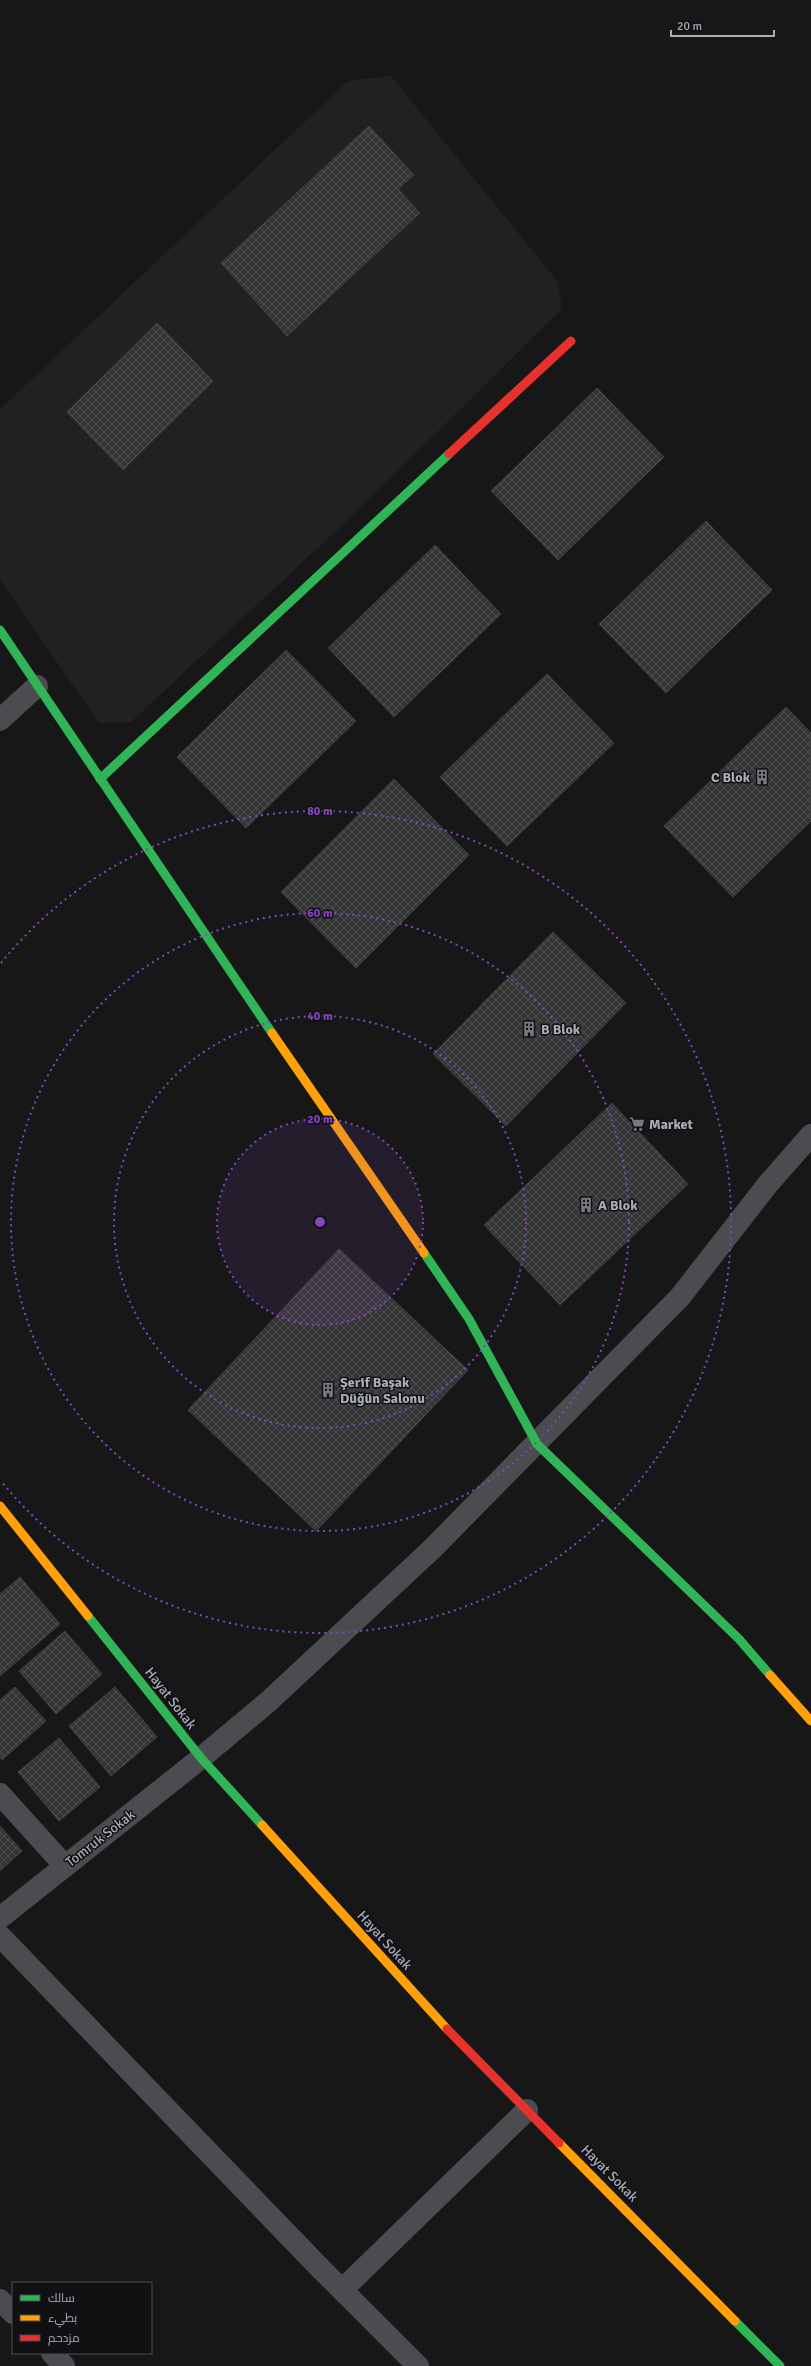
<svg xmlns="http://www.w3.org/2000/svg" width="811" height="2366" font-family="Signika,Cairo,sans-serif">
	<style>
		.built { fill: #212123 }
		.building { fill: url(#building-cross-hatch); stroke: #3f4043 }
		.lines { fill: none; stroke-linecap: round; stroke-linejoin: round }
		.street { stroke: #4b4c50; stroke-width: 22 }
		.fast { stroke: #30b455; stroke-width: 9 }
		.slow { stroke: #ff9f0a; stroke-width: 9 }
		.jam { stroke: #e5322d; stroke-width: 9 }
		.ring { fill: none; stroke: #8446be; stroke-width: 2; stroke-dasharray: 2 4 }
		.labels { text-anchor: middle; stroke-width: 3; stroke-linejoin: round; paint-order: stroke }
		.poi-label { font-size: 14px; font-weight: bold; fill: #a8adb8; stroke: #111113; text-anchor: start }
		.street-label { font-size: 14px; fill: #a8adb8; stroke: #111113 }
		.centre { fill: #8446be; stroke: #111113; stroke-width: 2 }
		.ring-label { font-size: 12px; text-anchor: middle; font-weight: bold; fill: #8446be; stroke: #111113; stroke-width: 3; stroke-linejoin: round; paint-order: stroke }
	</style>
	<defs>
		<pattern id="building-cross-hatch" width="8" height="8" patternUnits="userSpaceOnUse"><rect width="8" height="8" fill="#353536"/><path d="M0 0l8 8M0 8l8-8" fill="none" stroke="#4f5051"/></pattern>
	</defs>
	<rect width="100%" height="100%" fill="#171717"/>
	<!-- built -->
	<polygon class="built" points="391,76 558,282 562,309 349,519 131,722 99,723 0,580 0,409 348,81"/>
	<!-- building -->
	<g class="building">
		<polygon points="369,126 414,175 398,189 420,213 287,336 221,263"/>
		<polygon points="157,323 213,381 123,470 67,412"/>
		<polygon points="597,388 664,457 558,560 491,491"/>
		<polygon points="706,521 772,590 666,693 599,624"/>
		<polygon points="435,545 501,614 394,717 328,648"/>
		<polygon points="286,650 356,721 246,828 177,757"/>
		<polygon points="547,674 614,743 507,846 440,777"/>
		<polygon points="786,707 811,733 811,821 733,897 664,826"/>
		<polygon points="394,779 469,855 356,968 281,892"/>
		<polygon points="553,932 626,1003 506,1126 433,1054"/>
		<polygon points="612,1103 688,1184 560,1305 484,1225"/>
		<polygon points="339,1249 468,1370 316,1531 188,1410"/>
		<polygon points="20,1577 60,1624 0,1676 0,1594"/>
		<polygon points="65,1631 102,1674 56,1714 19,1671"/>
		<polygon points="15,1687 46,1721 2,1760 0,1757 0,1700"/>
		<polygon points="115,1687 157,1737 111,1776 69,1726"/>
		<polygon points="59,1738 100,1787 59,1821 18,1772"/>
		<polygon points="0,1826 22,1851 0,1871"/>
	</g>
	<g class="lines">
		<!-- street -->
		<g class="street">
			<polyline points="0,720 37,686"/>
			<polyline points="0,1794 65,1866"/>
			<polyline points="0,1918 201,1758 269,1701 432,1549 680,1297 768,1184 811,1135"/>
			<polyline points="0,1936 319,2267 418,2366"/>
			<polyline points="342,2290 527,2110"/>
			<polyline points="0,2300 13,2313"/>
			<polyline points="52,2353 64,2366"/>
		</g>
		<!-- fast -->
		<g class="fast">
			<polyline points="0,630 272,1033"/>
			<polyline points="100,779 449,454"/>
			<polyline points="424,1253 469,1319 537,1444 739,1639 770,1675"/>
			<polyline points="88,1616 201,1758 262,1825"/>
			<polyline points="735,2321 780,2366"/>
		</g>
		<!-- slow -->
		<g class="slow">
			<polyline points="272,1033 424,1253"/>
			<polyline points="0,1506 88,1616"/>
			<polyline points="770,1675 811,1721"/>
			<polyline points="262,1825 447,2029"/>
			<polyline points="559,2143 735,2321"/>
		</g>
		<!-- jam -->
		<g class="jam">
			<polyline points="449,454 571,341"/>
			<polyline points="447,2029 559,2143"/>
		</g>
	</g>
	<!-- distance rings -->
	<circle cx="320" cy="1222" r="103" fill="#8446be" fill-opacity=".12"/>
	<g class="ring">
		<circle cx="320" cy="1222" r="103"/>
		<circle cx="320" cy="1222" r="206"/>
		<circle cx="320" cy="1222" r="309"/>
		<path d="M1 963A411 411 0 1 1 1 1481"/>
	</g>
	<!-- icons -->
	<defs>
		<g id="building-bare" transform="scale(1.2)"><path d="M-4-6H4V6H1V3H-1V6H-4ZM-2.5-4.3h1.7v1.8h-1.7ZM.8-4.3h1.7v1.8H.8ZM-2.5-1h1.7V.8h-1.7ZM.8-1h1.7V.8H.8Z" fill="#757880" stroke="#111113" stroke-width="2.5" paint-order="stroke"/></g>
		<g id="supermarket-bare" transform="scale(1.2)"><path d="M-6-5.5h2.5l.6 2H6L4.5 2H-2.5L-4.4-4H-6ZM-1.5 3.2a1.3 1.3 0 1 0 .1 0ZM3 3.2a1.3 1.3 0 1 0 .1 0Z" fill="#757880" stroke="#111113" stroke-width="2.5" paint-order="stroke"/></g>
	</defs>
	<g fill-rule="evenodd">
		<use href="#building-bare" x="762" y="777"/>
		<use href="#building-bare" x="529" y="1029"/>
		<use href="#supermarket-bare" x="637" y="1124"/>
		<use href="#building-bare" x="586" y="1205"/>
		<use href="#building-bare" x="328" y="1390"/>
	</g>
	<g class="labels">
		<!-- poi labels -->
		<g class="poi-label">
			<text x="750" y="782" text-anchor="end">C Blok</text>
			<text x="541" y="1034">B Blok</text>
			<text x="649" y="1129">Market</text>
			<text x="598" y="1210">A Blok</text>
			<text x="340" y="1387">Şerif Başak<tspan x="340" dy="16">Düğün Salonu</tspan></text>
		</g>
		<!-- street labels -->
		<g class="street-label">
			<text transform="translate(171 1698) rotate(52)" y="5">Hayat Sokak</text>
			<text transform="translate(100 1838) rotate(-38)" y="5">Tomruk Sokak</text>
			<text transform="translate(385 1940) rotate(48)" y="5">Hayat Sokak</text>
			<text transform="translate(610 2173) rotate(45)" y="5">Hayat Sokak</text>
		</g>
	</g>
	<circle cx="320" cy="1222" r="6" class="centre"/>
	<g class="ring-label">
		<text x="320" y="815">80 m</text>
		<text x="320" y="917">60 m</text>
		<text x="320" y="1020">40 m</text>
		<text x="320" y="1123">20 m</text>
	</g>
	<!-- legend -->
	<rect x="12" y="2282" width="140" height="72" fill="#111113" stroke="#4d4f55"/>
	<rect x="20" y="2295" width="20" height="6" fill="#30b455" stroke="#4d4f55"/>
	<text x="48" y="2302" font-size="12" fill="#a8adb8">سالك</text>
	<rect x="20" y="2315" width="20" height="6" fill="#ff9f0a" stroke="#4d4f55"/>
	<text x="48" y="2322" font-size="12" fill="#a8adb8">بطيء</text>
	<rect x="20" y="2335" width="20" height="6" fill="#e5322d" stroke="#4d4f55"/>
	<text x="48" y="2342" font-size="12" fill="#a8adb8">مزدحم</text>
	<!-- scale -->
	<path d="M671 30v6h103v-6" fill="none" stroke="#a8adb8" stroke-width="2"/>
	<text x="677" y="30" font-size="12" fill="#a8adb8" stroke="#111113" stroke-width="3" paint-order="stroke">20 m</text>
</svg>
